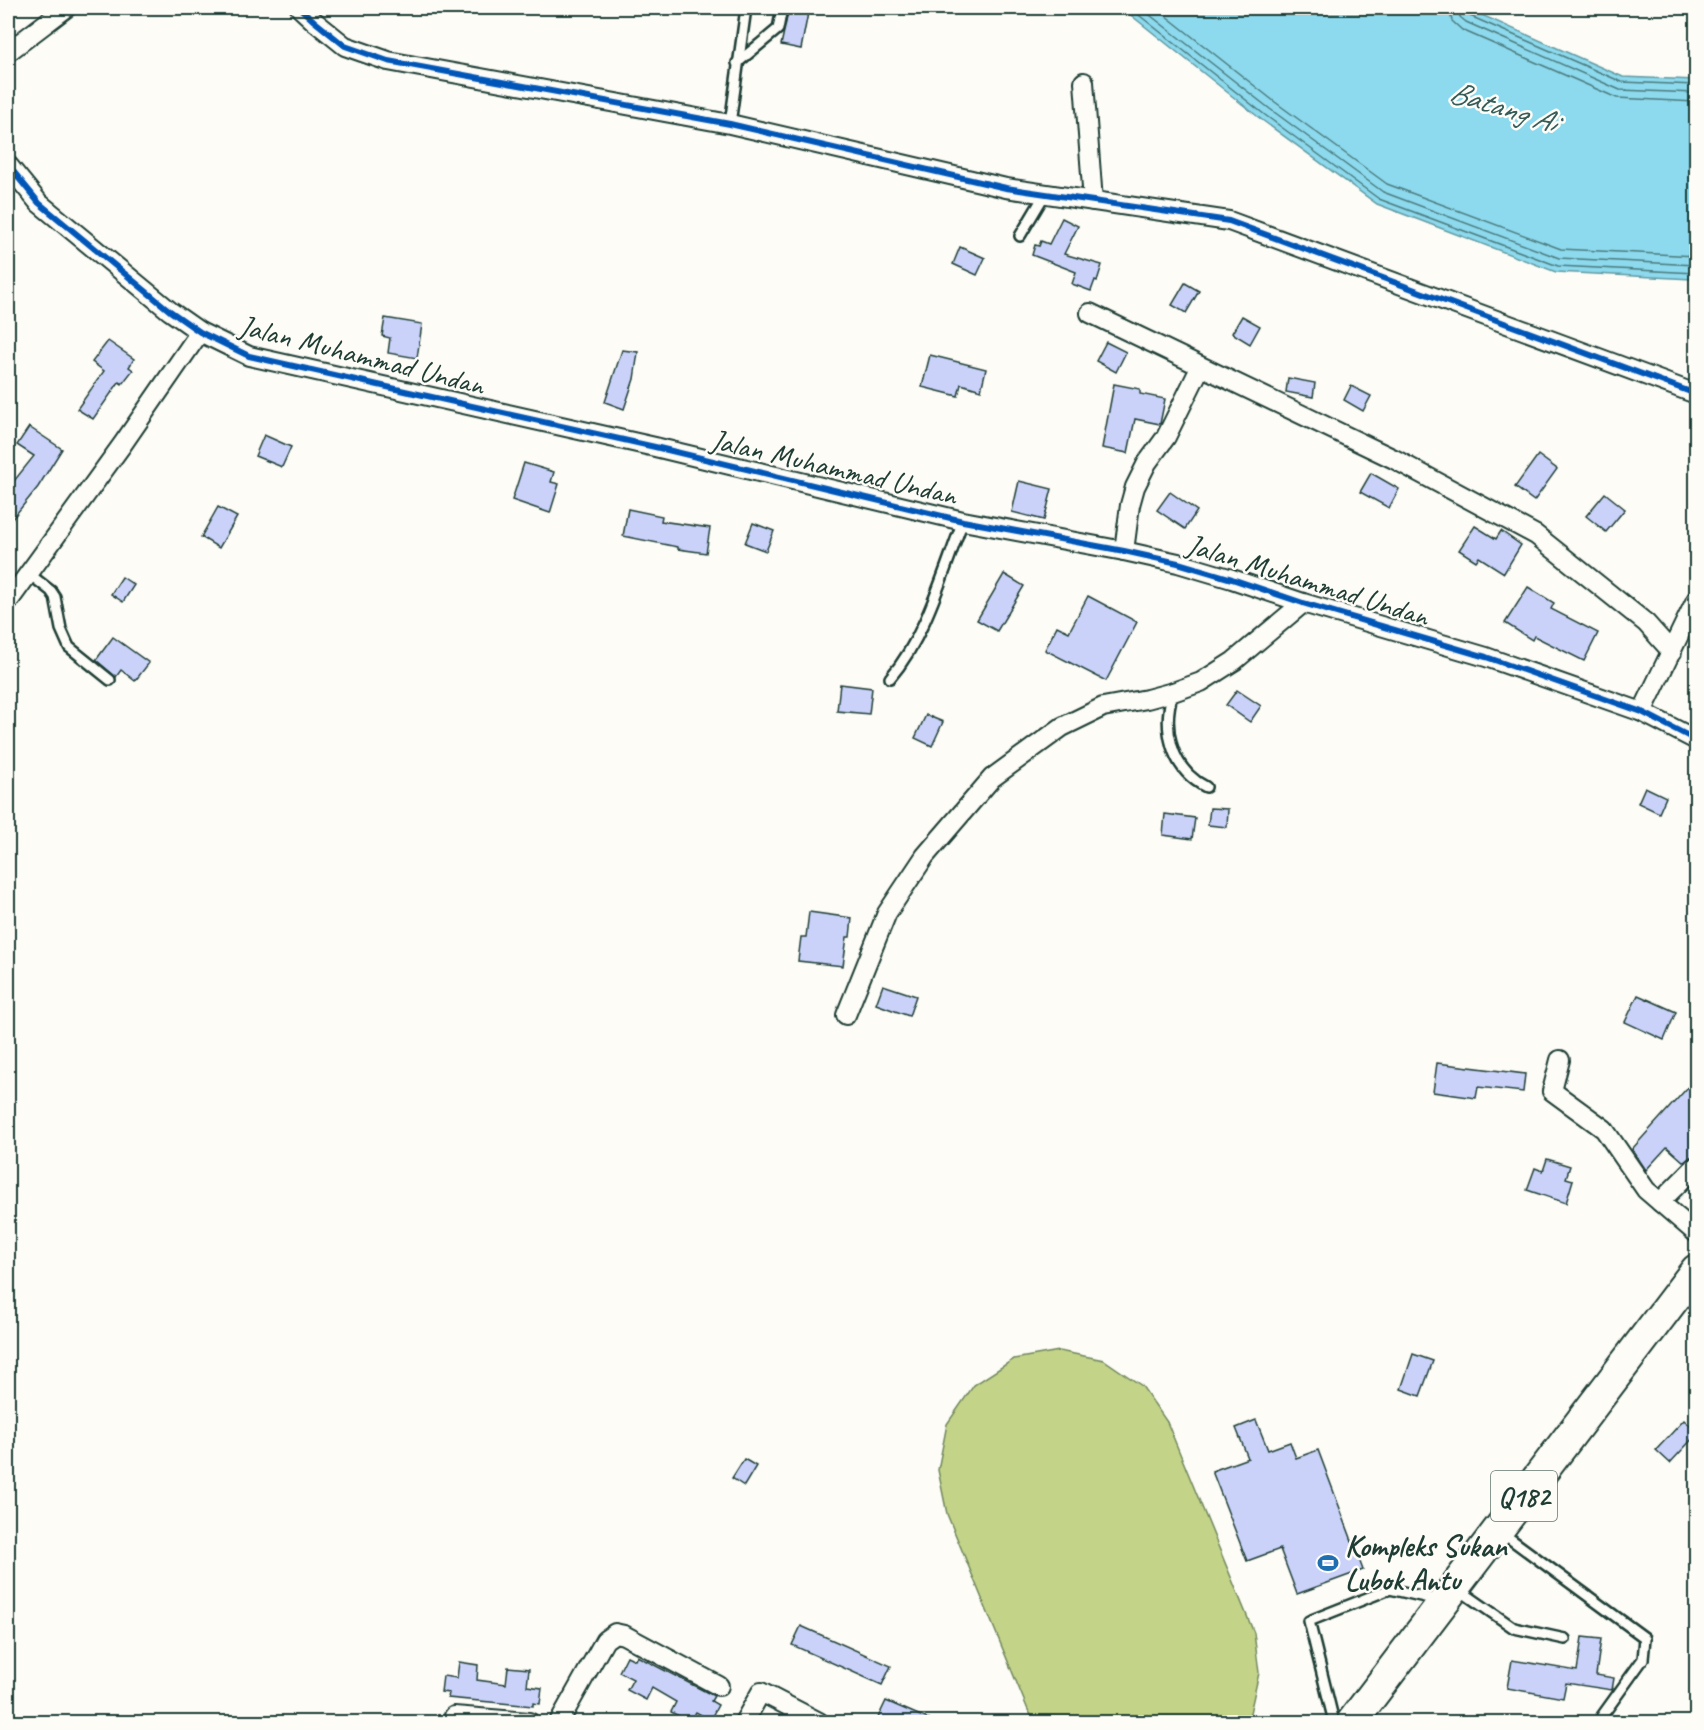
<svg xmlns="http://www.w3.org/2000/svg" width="1704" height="1730" font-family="Caveat,sans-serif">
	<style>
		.green { fill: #c3d388; stroke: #71885e; stroke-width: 1.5 }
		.water { fill: #8dd9ed; stroke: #619ba3; stroke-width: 1.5 }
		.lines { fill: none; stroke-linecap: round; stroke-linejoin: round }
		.shore { stroke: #4b7b7e; stroke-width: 1.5 }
		.building { fill: #cad2fa; stroke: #1f3d34; stroke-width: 1.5 }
		.lane-casing { stroke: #1f3d34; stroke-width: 14 }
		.street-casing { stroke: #1f3d34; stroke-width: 22 }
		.primary-casing { stroke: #1f3d34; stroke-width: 34 }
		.lane { stroke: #fdfcf7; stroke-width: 9 }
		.street { stroke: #fdfcf7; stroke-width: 18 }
		.primary { stroke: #fdfcf7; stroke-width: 30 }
		.cycleway-casing { stroke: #fdfcf7; stroke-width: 10 }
		.cycleway { stroke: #0057b8; stroke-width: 6 }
		.labels { text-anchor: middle; stroke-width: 5; stroke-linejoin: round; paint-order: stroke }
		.shield { fill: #fdfcf7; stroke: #62766e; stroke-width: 1.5 }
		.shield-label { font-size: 28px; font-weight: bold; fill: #1f3d34 }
		.street-label { font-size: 30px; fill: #1f3d34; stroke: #fdfcf7 }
		.poi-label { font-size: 30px; font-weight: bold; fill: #1f3d34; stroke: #fdfcf7; text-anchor: start }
		.water-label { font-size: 32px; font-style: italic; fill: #355c59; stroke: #fdfcf7 }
	</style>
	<rect width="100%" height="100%" fill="#fdfcf7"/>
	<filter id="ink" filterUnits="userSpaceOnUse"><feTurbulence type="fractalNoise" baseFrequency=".0167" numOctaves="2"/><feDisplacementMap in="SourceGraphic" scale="12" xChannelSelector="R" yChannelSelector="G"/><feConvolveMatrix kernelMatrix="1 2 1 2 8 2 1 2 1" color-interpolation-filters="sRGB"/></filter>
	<g filter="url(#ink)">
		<!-- green -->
		<polygon class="green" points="1059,1351 1104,1360 1142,1386 1167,1422 1254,1633 1259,1673 1250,1713 1244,1722 1035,1722 1028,1710 947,1514 938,1470 947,1424 974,1385 1014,1359"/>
		<!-- water -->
		<polygon class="water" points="1122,8 1466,8 1623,77 1696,80 1696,278 1692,279 1556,272 1377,204 1262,120"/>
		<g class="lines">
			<!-- shore -->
			<g class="shore">
				<polyline points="1130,8 1265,115 1379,199 1558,266 1696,273"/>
				<polyline points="1141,8 1270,109 1383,192 1559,258 1696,265"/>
				<polyline points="1156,8 1275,102 1387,184 1561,249 1696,256"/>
				<polyline points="1449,8 1452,21 1462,30 1617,98 1696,102"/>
				<polyline points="1458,8 1460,17 1466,22 1620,90 1696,93"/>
				<polyline points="1466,8 1466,12 1470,16 1622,82 1696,85"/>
			</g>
		</g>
		<!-- building -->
		<g class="building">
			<polygon points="789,8 809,8 801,49 781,45"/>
			<polygon points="1062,218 1078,226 1064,254 1102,265 1097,281 1095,280 1091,291 1072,284 1076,272 1032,255 1035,245 1039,246 1041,241 1049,244"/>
			<polygon points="960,247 985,258 977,275 953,264"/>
			<polygon points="1185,283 1199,291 1186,313 1172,305"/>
			<polygon points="1242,316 1260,326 1250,344 1232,333"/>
			<polygon points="385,318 422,324 417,358 388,353 390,338 382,336"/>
			<polygon points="108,341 134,359 129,367 133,370 122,384 119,382 93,419 77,409 104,371 92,362"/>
			<polygon points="1106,342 1126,352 1116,372 1096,361"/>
			<polygon points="622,350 638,352 634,379 624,409 605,402"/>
			<polygon points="930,355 986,369 981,390 961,384 958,396 922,387"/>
			<polygon points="1288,378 1315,383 1313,397 1286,392"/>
			<polygon points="1114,384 1140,389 1140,394 1165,399 1160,424 1135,419 1128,453 1102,448"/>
			<polygon points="1351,386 1371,396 1363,411 1344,400"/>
			<polygon points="29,427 62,449 38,487 8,524 8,476 14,481 34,456 17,445"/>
			<polygon points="264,435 291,447 282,467 255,456"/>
			<polygon points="1538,455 1557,469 1534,501 1515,487"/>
			<polygon points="524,463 554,472 551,482 559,484 550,513 512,500"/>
			<polygon points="1371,473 1399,489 1389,508 1360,492"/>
			<polygon points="1019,481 1052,489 1044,520 1012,512"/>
			<polygon points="1170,492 1197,511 1185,529 1157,510"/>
			<polygon points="1605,493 1625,509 1606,532 1586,516"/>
			<polygon points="218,507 237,517 219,548 201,537"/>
			<polygon points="628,509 662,516 661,521 710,528 706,553 678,549 678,547 623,536"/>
			<polygon points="753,523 774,531 766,551 745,543"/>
			<polygon points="1475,526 1496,539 1501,531 1521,545 1504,573 1479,557 1476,561 1459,550"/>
			<polygon points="1004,574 1024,586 997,631 977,620"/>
			<polygon points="122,577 134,585 123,602 111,594"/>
			<polygon points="1528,587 1554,603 1551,609 1598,633 1584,661 1534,636 1532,640 1505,623"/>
			<polygon points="1088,596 1137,622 1106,681 1045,650 1057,626 1069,632"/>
			<polygon points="113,637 149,663 135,681 121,670 116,677 96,660"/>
			<polygon points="840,684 872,688 869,714 837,711"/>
			<polygon points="1237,690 1261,706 1250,722 1226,705"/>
			<polygon points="926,715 943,722 932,746 915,738"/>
			<polygon points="1645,787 1666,797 1659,813 1638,803"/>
			<polygon points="1210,808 1228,809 1227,827 1208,825"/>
			<polygon points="1165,814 1195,818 1192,839 1163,835"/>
			<polygon points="809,912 852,918 850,937 847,937 843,966 798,961 801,937 806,937"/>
			<polygon points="883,985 916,996 909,1016 876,1004"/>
			<polygon points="1638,995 1676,1012 1664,1040 1625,1022"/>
			<polygon points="1437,1063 1525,1074 1523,1092 1478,1087 1476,1098 1433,1092"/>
			<polygon points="1688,1087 1696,1094 1696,1155 1689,1158 1684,1162 1667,1147 1646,1170 1632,1149"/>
			<polygon points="1547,1159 1570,1166 1566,1178 1573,1180 1566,1203 1527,1190 1535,1168 1543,1171"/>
			<polygon points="1413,1354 1433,1361 1420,1396 1401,1389"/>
			<polygon points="1256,1420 1268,1450 1290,1442 1296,1458 1318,1450 1363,1570 1297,1594 1280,1549 1247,1561 1212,1471 1248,1458 1236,1428"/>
			<polygon points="1684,1420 1696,1431 1696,1435 1670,1463 1656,1450"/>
			<polygon points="744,1459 756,1466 744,1486 732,1478"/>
			<polygon points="801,1626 891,1666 882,1685 792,1645"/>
			<polygon points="1582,1637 1601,1639 1596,1675 1614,1678 1612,1690 1566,1683 1563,1698 1507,1688 1512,1660 1577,1671"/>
			<polygon points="627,1656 635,1660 637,1656 714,1696 711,1701 718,1705 710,1720 696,1712 690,1722 671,1712 676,1702 652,1688 646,1700 627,1690 633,1679 619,1672"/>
			<polygon points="459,1662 478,1665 477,1680 506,1684 508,1667 529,1669 527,1686 542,1688 540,1704 533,1703 533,1706 448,1698 449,1693 441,1692 443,1676 457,1678"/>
			<polygon points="886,1701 935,1722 876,1722"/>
		</g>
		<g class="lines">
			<!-- lane casing -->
			<g class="lane-casing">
				<g id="lane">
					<polyline points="737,63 778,29 782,8"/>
					<polyline points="730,124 746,8"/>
					<polyline points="1020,236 1045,194"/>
					<polyline points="28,573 51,591 55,597 61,629 69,647 110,680"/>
					<path d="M890 678C926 636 943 572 963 521"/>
					<path d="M1173 692C1162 727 1170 769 1206 787"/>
					<polyline points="1501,1532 1645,1638 1643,1659 1602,1716 1604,1722"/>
					<polyline points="1458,1589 1514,1628 1565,1639"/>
					<polyline points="1334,1722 1309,1621 1390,1589 1438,1600"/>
				</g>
			</g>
			<!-- street casing -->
			<g class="street-casing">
				<g id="street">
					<polyline points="300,8 314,21 345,46 388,61 730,124 1006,188 1229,221 1696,394"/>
					<polyline points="8,52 66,8"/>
					<polyline points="1084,82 1093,201"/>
					<polyline points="8,165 39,203 170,311 200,332 249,356 655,447 963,521 1124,551 1178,563 1232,579 1303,603 1486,657 1642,712 1696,740"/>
					<polyline points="1090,313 1394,459 1536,535 1646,623 1672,652"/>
					<polyline points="1124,551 1130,505 1135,487 1147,463 1166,437 1200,368"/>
					<polyline points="8,602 122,445 200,332"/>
					<polyline points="1642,712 1696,600"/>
					<polyline points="846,1015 887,913 925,856 992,778 1062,727 1103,707 1147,699 1173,692 1201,682 1234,661 1303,603"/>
					<polyline points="1560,1060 1552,1091 1604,1129 1646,1190 1696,1233"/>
					<polyline points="1660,1202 1696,1166"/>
					<polyline points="454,1716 529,1722"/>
					<polyline points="559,1722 605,1640 615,1633 624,1635 719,1686"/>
					<polyline points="744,1722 761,1692 819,1722"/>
				</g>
			</g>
			<!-- primary casing -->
			<g class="primary-casing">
				<polyline id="primary" points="1352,1722 1696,1270"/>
			</g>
			<!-- lane -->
			<use href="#lane" class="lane"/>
			<!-- street -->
			<use href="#street" class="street"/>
			<!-- primary -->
			<use href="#primary" class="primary"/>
			<!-- cycleway casing -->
			<g class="cycleway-casing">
				<g id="cycleway">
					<polyline points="300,8 314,21 345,46 388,61 730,124 1006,188 1229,221 1696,394"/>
					<polyline points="8,165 39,203 170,311 200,332 249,356 655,447 963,521 1124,551 1178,563 1232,579 1303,603 1486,657 1642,712 1696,740"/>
				</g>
			</g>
			<!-- cycleway -->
			<use href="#cycleway" class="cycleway"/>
		</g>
	</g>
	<!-- icons -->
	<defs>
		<g id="stadium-bare" transform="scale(1.62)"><path d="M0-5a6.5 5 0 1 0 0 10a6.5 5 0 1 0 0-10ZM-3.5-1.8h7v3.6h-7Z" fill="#1f6fb2" stroke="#fdfcf7" stroke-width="2.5" paint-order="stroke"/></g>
	</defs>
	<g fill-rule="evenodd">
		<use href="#stadium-bare" x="1328" y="1563"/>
	</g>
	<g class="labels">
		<!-- shield labels -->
		<rect class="shield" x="1491" y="1471" width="66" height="50" rx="4.5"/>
		<g class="shield-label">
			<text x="1524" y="1506">Q182</text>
		</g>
		<!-- street labels -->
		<g class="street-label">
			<text transform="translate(362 355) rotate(14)" y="10">Jalan Muhammad Undan</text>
			<text transform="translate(834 467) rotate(13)" y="10">Jalan Muhammad Undan</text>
			<text transform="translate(1308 580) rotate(17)" y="10">Jalan Muhammad Undan</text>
		</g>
		<!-- poi labels -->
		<g class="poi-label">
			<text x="1345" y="1556">Kompleks Sukan<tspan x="1345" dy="34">Lubok Antu</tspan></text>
		</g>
		<!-- water labels -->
		<g class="water-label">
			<text transform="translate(1503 106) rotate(17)" y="11">Batang Ai</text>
		</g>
	</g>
	<!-- margin -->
	<rect width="1704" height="1730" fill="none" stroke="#fdfcf7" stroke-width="30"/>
	<rect x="15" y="15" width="1674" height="1700" fill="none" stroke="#1f3d34" stroke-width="2" filter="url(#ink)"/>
</svg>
